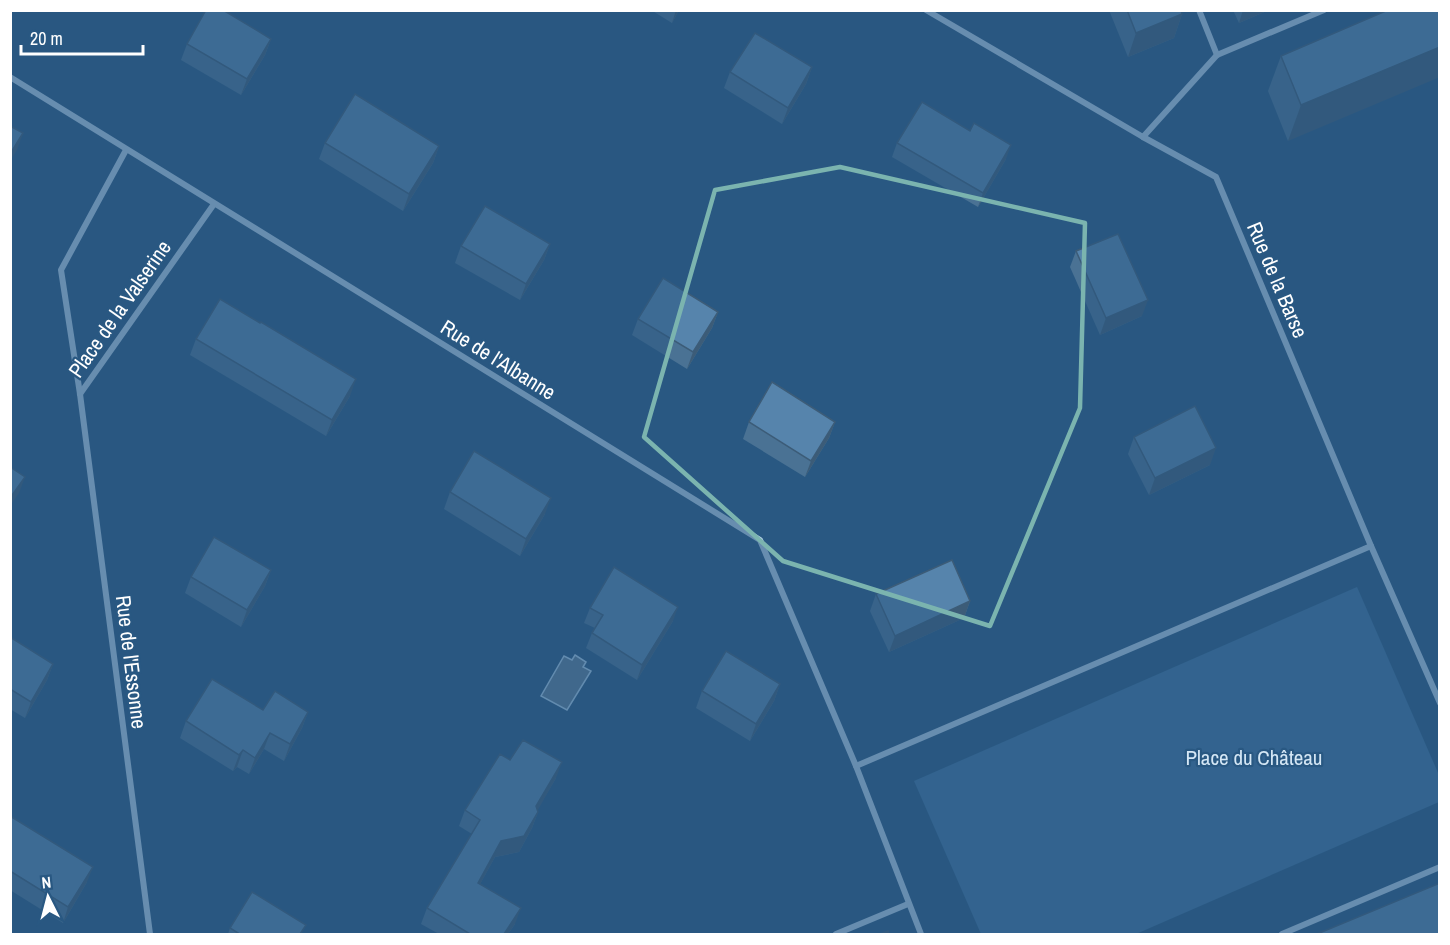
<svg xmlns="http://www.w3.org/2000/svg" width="1450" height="945" font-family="'Archivo Narrow',sans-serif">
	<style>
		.green { fill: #3e729f }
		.water { fill: #5b7d99; stroke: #a7cae6; stroke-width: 1.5 }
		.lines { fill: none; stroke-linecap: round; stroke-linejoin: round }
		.minor { stroke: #b2cee6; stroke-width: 6 }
		.wall { fill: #4a7294 }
		.shaded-wall { fill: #3c5c78 }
		.building { fill: #5684ac; stroke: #3c5c78; stroke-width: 1.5 }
		.marked { fill: none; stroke: #7bb4af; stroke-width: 4.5; stroke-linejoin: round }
		.labels { text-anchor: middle; stroke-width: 4.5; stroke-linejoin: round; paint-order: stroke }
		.street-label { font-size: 21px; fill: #fff; stroke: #295882 }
		.park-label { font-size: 21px; fill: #d5e7f5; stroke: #295882 }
	</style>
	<rect width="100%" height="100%" fill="#295882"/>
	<!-- green -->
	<polygon class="green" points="1357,587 1439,775 1439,802 1136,934 981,934 914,781"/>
	<!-- water -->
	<polygon class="water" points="575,655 586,662 583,667 591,671 567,710 541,696 564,656 572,660"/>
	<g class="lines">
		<!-- minor -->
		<g class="minor">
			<polyline points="926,10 1143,137 1216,177 1371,546 1440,703"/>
			<polyline points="1199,10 1217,55"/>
			<polyline points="10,77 760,540 856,766 921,934"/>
			<polyline points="1143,137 1217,55 1324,10"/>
			<polyline points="126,150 61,270 80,394 150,934"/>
			<polyline points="80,394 214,204"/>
			<polyline points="856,766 1371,546"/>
			<polyline points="836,934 908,904"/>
			<polyline points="1282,934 1440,867"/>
		</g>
	</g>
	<!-- wall -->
	<g class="wall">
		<polygon points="651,10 679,10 672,23"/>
		<polygon points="1109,10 1181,10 1182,14 1174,38 1128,57"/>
		<polygon points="1233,10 1269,10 1239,23"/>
		<polygon points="1388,10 1288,141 1268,91 1281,56"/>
		<polygon points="271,39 265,55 241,95 181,60 187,44"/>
		<polygon points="812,67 806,84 782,124 724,88 730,72"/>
		<polygon points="970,131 1006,159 978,207 892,157 897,143"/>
		<polygon points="325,143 439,146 433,163 403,211 319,159"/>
		<polygon points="550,244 544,260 520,300 455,263 461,246"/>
		<polygon points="1076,251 1142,316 1100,335 1070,267"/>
		<polygon points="718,312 712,328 687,369 632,335 638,319"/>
		<polygon points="196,339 350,396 326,436 190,355"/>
		<polygon points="749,422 835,422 829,438 805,477 743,439"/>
		<polygon points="1134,437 1210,465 1149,495 1128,454"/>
		<polygon points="450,492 545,514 520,556 444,509"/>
		<polygon points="271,570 265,586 241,627 185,593 191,577"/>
		<polygon points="876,594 970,601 964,618 889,652 870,611"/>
		<polygon points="590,608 673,621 637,680 586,648 592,633 595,628 584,623"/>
		<polygon points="10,637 53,664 47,680 25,718 10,709"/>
		<polygon points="780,684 774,701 750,741 696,708 702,691"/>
		<polygon points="263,710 308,712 302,728 284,761 264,749 249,774 237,767 233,771 180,738 186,721"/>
		<polygon points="510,760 556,778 537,810 538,812 532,828 519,852 495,857 480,884 515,924 508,934 439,934 421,924 427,908 472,834 459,826 465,810"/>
		<polygon points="10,816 87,882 63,923 10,890"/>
		<polygon points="230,928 303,934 228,934"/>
	</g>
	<!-- shaded-wall -->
	<g class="shaded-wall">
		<polygon points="676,10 679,10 672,23"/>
		<polygon points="1243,10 1269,10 1239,23"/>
		<polygon points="1182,14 1174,38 1128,57 1136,33"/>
		<polygon points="271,39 265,55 241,95 247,79"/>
		<polygon points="1440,47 1440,77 1288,141 1301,105"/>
		<polygon points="812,67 806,84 782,124 788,108"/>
		<polygon points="23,133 17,150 10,161 10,154"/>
		<polygon points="1011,145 1006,159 978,207 983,193"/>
		<polygon points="439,146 433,163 403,211 409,194"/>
		<polygon points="550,244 544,260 520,300 526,284"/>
		<polygon points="1148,300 1142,316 1100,335 1106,318"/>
		<polygon points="718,312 712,328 687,369 693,352"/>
		<polygon points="356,379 350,396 326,436 332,420"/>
		<polygon points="835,422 829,438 805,477 811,461"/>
		<polygon points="1216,448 1210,465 1149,495 1155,478"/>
		<polygon points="25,477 19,493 10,506 10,498"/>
		<polygon points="551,498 545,514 520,556 526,539"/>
		<polygon points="271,570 265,586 241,627 247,610"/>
		<polygon points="970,601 964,618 889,652 895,636"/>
		<polygon points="678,607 673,621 637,680 642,665"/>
		<polygon points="53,664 47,680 25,718 31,702"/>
		<polygon points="780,684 774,701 750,741 756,724"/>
		<polygon points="308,712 302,728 284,761 290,744"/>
		<polygon points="270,733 264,749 249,774 255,758"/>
		<polygon points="243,750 237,767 233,771 239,755"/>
		<polygon points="562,762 556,778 531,822 536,806"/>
		<polygon points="538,812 532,828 519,852 495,857 472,899 478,883 501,841"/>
		<polygon points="93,867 87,882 63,923 68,907"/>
		<polygon points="521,908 515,924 508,934 504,934"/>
	</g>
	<!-- building -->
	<g class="building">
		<polygon points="206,10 223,10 271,39 247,79 187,44"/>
		<polygon points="1127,10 1181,10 1182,14 1136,33"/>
		<polygon points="1388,10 1440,10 1440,47 1301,105 1281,56"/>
		<polygon points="755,33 812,67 788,108 730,72"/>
		<polygon points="355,94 439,146 409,194 325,143"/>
		<polygon points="922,102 970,131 974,123 1011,145 983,193 897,143"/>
		<polygon points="10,126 23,133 10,154"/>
		<polygon points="485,206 550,244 526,284 461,246"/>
		<polygon points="1118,234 1148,300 1106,318 1076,251"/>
		<polygon points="663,278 718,312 693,352 638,319"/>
		<polygon points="220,299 260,323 261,322 356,379 332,420 196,339"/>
		<polygon points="772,382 835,422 811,461 749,422"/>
		<polygon points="1195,406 1216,448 1155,478 1134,437"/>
		<polygon points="474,451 551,498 526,539 450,492"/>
		<polygon points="10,467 25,477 10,498"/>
		<polygon points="214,537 271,570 247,610 191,577"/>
		<polygon points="952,560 970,601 895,636 876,594"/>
		<polygon points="614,567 678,607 642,665 592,633 603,615 590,608"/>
		<polygon points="10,637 53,664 31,702 10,689"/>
		<polygon points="726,651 780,684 756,724 702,691"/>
		<polygon points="212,679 263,710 275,691 308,712 290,744 270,733 255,758 243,750 239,755 186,721"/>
		<polygon points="523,740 562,762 536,806 538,812 524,836 501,841 478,883 521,908 504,934 470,934 427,908 480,820 465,810 500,754 510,760"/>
		<polygon points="10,816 93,867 68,907 10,871"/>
		<polygon points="1440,883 1440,934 1317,934"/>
		<polygon points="252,892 306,925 300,934 237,934 238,933 230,928"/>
		<polygon points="888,931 889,934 880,934"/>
	</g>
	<!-- marked area -->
	<path d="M0 0H1450V945H0ZM840 167 1085 223 1080 408 990 626 783 561 644 437 715 190Z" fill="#295882" fill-opacity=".55" fill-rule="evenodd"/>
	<path class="marked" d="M840 167 1085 223 1080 408 990 626 783 561 644 437 715 190Z"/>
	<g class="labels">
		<!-- street labels -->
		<g class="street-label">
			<text transform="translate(1277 280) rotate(67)" y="7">Rue de la Barse</text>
			<text transform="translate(120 309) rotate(-55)" y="7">Place de la Valserine</text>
			<text transform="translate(498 360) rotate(32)" y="7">Rue de l'Albanne</text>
			<text transform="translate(131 662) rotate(83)" y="7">Rue de l'Essonne</text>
		</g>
		<!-- park labels -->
		<g class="park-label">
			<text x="1254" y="765">Place du Château</text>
		</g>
	</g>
	<!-- border -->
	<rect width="1450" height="945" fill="none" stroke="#ffffff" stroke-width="24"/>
	<!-- north arrow -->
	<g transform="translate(48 897) rotate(354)" stroke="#295882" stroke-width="4.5" paint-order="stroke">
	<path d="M0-4.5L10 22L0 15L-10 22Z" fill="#ffffff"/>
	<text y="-9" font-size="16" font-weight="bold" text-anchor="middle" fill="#ffffff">N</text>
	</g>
	<!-- scale -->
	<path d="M21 45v9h122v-9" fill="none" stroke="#ffffff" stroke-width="3"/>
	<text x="30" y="45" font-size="18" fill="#ffffff" stroke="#295882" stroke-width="4.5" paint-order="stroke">20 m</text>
</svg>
